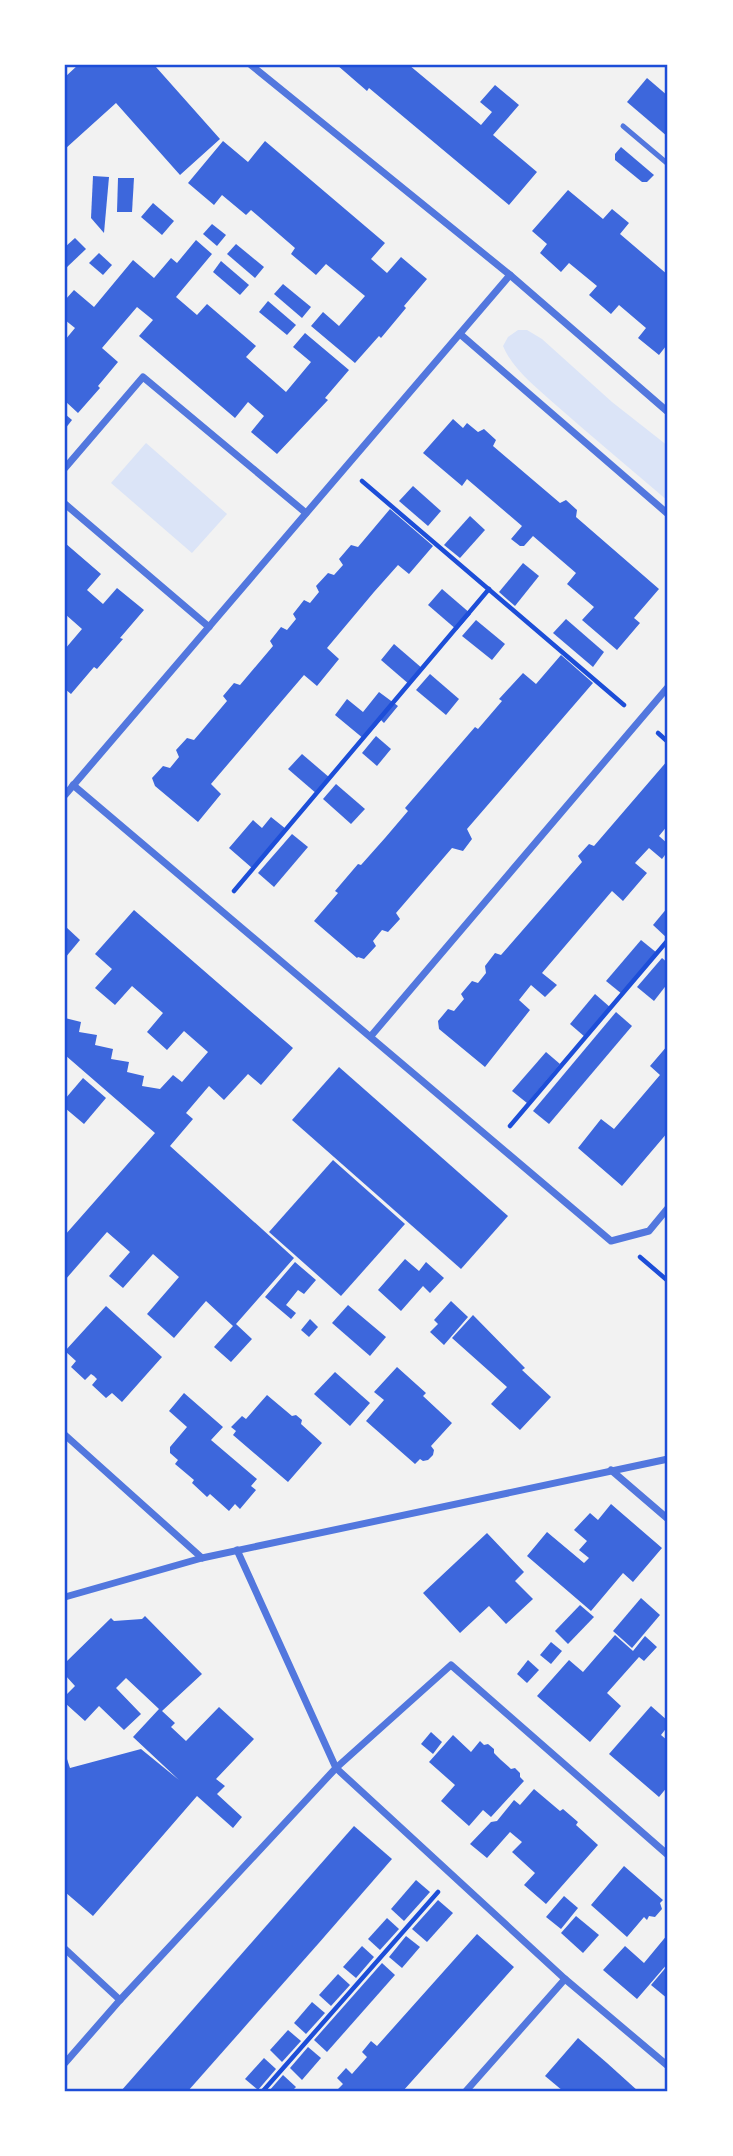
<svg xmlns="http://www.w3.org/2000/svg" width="733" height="2156" font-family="'Crimson Pro',serif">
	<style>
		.green { fill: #dbe4f7 }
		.building { fill: #3d67dc }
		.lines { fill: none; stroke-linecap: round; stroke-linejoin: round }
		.path { stroke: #1d4ed8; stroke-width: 4.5 }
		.service { stroke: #5277de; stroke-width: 5 }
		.minor { stroke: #5277de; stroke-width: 7 }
		.neatline { fill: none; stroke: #1d4ed8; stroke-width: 2.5 }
	</style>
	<rect width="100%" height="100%" fill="#f2f2f2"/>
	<!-- green -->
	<g class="green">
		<path d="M518 330H527L542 339 612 402 668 446V501C631 469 593 438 557 406 537 388 513 370 503 346L508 337Z"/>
		<polygon points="146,443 227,514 192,553 111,483"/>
	</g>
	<!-- building -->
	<g class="building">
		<polygon points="78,65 113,65 121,67 124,65 158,65 156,67 220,139 180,175 116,103 65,149 65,77"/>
		<polygon points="337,65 409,65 481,125 492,112 480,102 495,85 519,105 493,135 537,172 509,205 369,88 367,91"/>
		<polygon points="647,78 668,96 668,137 627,102"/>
		<polygon points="223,141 248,162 265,141 385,243 371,259 387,273 401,257 427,279 404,306 406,308 381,338 379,336 355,363 311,326 323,312 339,326 365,296 326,264 316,275 291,254 295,248 251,210 246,215 222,195 214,205 188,183"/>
		<polygon points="621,147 654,175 647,182 642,182 615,160 615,154"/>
		<polygon points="93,176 109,177 104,233 91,218"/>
		<polygon points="118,178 134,178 132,212 117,212"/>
		<polygon points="568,190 603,219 612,209 629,223 620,234 668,275 668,348 666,346 659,355 638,338 646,328 619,305 611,314 589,295 597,286 569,263 561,272 540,253 547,244 532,231"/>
		<polygon points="153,203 174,221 162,235 141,217"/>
		<polygon points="212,224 226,235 217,246 203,234"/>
		<polygon points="75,238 86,249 65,269 65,247"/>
		<polygon points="196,240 212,254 176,297 197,315 207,304 256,346 246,357 269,377 286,392 311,362 293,347 305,333 349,370 325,398 328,400 277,454 251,432 264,416 248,402 235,418 139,336 153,320 137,307 102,348 118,362 98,386 100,388 78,413 65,401 65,340 75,328 65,320 65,300 74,290 94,307 133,260 154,278 171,258 177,263"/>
		<polygon points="236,244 264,267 255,278 227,254"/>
		<polygon points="99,253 112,265 103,275 89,263"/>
		<polygon points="221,261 249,285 240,295 213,272"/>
		<polygon points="283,284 311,307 302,318 274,294"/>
		<polygon points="268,301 296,325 287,335 259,312"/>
		<polygon points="65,414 72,420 65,429"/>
		<polygon points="453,419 463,428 467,423 478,432 484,429 496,440 493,446 560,503 566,500 577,510 576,517 659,589 634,618 640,623 617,650 582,620 594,607 567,584 576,573 533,536 524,546 520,546 511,539 522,526 467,479 462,486 423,453"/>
		<polygon points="413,486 441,511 428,526 399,501"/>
		<polygon points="390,509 433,546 409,574 398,565 374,592 327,648 339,659 317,686 304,675 211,784 221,794 198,822 155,786 152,778 163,766 170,768 179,757 176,750 187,738 194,740 227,701 223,696 234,683 240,685 273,646 270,641 281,627 287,630 296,619 293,614 304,600 310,603 319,592 316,586 328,573 334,575 343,565 339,559 351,545 358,547"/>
		<polygon points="470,516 485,530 460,558 444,545"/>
		<polygon points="65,543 101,574 87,590 103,604 117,588 144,610 120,638 123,639 97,669 94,667 71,694 65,689 65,649 82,629 65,614"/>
		<polygon points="523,563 539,576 515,606 499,592"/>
		<polygon points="442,589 471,614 457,630 428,605"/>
		<polygon points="566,619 604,652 593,667 553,633"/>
		<polygon points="476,620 505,644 492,660 462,636"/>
		<polygon points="394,644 423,669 410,685 381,660"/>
		<polygon points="561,655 593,683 467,829 472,839 463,851 452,848 396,913 400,919 388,932 382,930 373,941 376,946 364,959 358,957 357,958 314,921 338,893 335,891 358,864 361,865 385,838 408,811 405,808 475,727 478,729 502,701 499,699 523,673 536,684"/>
		<polygon points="430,674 459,699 446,715 416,690"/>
		<polygon points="379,692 398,706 384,723 381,720 364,739 335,715 347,699 363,712"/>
		<polygon points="376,736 391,749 377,766 362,753"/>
		<polygon points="302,754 330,778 317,794 288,769"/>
		<polygon points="668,760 668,825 659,836 668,844 668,851 662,859 649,848 635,863 647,873 623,901 612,891 542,973 557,985 545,997 531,985 519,1000 530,1010 485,1067 439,1029 438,1021 448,1009 454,1011 464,999 461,994 472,981 478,983 486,973 485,966 495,953 501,955 582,862 578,856 589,844 594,846"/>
		<polygon points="336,784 365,809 351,824 323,799"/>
		<polygon points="271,817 286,829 252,868 229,848 253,820 262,828"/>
		<polygon points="292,834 308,847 274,887 258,873"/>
		<polygon points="668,907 668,939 653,925"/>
		<polygon points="134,910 293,1048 261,1085 248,1074 224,1100 209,1086 186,1113 193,1119 170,1146 294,1258 236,1324 252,1339 231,1362 214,1347 233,1326 206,1301 174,1338 147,1314 179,1277 153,1254 123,1288 109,1276 130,1252 107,1232 65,1280 65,1235 155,1133 65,1055 65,1018 81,1022 79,1032 97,1035 95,1045 113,1049 111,1059 129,1062 127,1072 144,1076 142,1086 160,1089 173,1075 182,1082 208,1052 184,1031 167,1050 147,1032 163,1013 132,986 115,1005 95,988 112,969 95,954"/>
		<polygon points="65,926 80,940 65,958"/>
		<polygon points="641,940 657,953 622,994 606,981"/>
		<polygon points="662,958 668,963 668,983 654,1001 637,987"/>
		<polygon points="595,994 611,1008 585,1037 570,1024"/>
		<polygon points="616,1012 632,1026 549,1124 533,1111"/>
		<polygon points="668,1045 668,1132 622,1186 578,1148 601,1119 614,1129 660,1075 650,1066"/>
		<polygon points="546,1052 560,1064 527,1103 512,1091"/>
		<polygon points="339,1067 508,1216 461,1269 292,1120"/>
		<polygon points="83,1078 106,1098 84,1124 65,1108 65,1099"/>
		<polygon points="333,1160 405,1224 341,1296 269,1232"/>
		<polygon points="405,1259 419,1271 426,1262 444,1278 430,1293 423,1286 401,1311 378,1290"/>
		<polygon points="295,1262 316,1280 304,1294 298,1290 286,1305 296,1313 291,1319 265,1297"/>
		<polygon points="451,1301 468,1317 444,1345 430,1332 438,1324 434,1320"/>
		<polygon points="348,1305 386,1337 370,1356 332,1323"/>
		<polygon points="106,1306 162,1357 122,1402 112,1393 106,1398 92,1385 97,1379 94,1376 91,1374 85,1380 71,1367 76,1361 65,1351"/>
		<polygon points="473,1315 525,1368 522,1370 551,1397 520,1430 491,1404 507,1387 452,1338"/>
		<polygon points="310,1319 318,1327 309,1337 301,1330"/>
		<polygon points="397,1367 426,1393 423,1396 452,1423 431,1446 434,1450 433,1455 428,1460 423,1461 420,1459 415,1464 366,1421 384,1400 374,1392"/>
		<polygon points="335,1372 370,1403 350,1426 314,1394"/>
		<polygon points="184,1393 223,1427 211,1440 257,1479 251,1486 256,1490 240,1509 235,1504 229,1511 210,1494 207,1497 192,1483 194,1480 175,1464 178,1460 170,1453 170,1447 187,1427 169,1411"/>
		<polygon points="267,1395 292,1416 296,1415 302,1420 301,1424 322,1443 288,1482 233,1435 236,1431 231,1427 242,1416 246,1419"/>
		<polygon points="611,1504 662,1548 633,1582 623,1573 591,1611 527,1556 547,1532 584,1563 589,1558 579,1550 587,1541 574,1530 590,1513 598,1520"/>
		<polygon points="487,1533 524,1572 515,1581 533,1599 506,1624 489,1606 460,1633 423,1593"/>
		<polygon points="641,1598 660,1615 632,1648 613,1631"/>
		<polygon points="580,1605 594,1617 568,1644 555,1631"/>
		<polygon points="145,1616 202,1674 162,1711 175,1723 171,1727 186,1741 219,1707 254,1739 216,1779 225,1786 217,1794 242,1817 233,1828 197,1796 93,1916 65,1892 65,1753 70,1768 141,1749 179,1780 133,1737 159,1709 126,1678 116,1688 141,1714 124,1730 99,1706 85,1721 65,1703 65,1696 75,1686 65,1675 65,1663 111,1618 114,1621 142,1619"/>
		<polygon points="615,1635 633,1651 645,1636 657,1647 644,1661 639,1657 607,1693 621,1706 590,1742 537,1696 569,1660 583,1672"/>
		<polygon points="551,1642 562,1651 551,1664 540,1655"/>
		<polygon points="528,1660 539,1670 527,1683 517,1674"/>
		<polygon points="651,1706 668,1721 668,1726 661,1735 668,1741 668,1786 659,1797 609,1754"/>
		<polygon points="431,1732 442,1742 433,1754 421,1744"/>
		<polygon points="453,1735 471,1752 480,1741 484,1745 488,1744 494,1749 494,1753 501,1760 511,1769 515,1768 520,1773 520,1777 524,1781 491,1817 483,1810 469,1826 441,1801 455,1785 429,1762"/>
		<polygon points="534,1789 560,1811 563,1809 578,1822 576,1825 598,1845 546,1904 524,1885 535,1873 512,1852 522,1842 510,1832 487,1858 470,1844 491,1822 497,1821 514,1800 520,1805"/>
		<polygon points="354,1826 392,1859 318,1944 188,2091 121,2091"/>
		<polygon points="624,1866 663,1900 660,1903 662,1909 655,1917 649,1916 647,1920 644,1917 627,1937 591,1905"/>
		<polygon points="416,1880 430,1892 404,1921 391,1909"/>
		<polygon points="564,1896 578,1908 561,1929 546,1917"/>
		<polygon points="438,1900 453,1913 427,1942 412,1929"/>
		<polygon points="576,1916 599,1935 583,1953 561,1933"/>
		<polygon points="387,1918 399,1929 380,1950 368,1939"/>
		<polygon points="477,1934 514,1967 464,2023 403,2091 336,2091 343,2084 337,2078 346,2068 352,2074 367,2057 362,2052 371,2041 377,2046"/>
		<polygon points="668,1934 668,1963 637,1999 603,1970 625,1946 644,1963"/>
		<polygon points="406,1936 420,1947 402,1968 389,1957"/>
		<polygon points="362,1946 374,1957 356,1978 343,1967"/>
		<polygon points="382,1963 395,1975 327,2052 314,2040"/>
		<polygon points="668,1965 668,1999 651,1985"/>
		<polygon points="338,1974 350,1985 331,2006 319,1995"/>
		<polygon points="312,2002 325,2013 306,2034 294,2023"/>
		<polygon points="288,2030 301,2041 282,2062 270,2050"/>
		<polygon points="578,2038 607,2063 638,2091 563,2091 545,2076"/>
		<polygon points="308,2047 321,2058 302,2080 290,2068"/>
		<polygon points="264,2058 276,2069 258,2090 245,2079"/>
		<polygon points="283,2075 296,2087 292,2091 269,2091"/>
	</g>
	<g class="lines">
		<!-- path -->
		<g class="path">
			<polyline points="362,481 624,705"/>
			<polyline points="658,733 668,742"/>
			<polyline points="234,891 489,589"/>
			<polyline points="510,1126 668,940"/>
			<polyline points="640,1257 668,1281"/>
			<polyline points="263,2091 438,1892"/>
		</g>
		<!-- service -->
		<polyline class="service" points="623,126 668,164"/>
		<!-- minor -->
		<g class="minor">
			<polyline points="251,65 510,275 668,412"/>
			<polyline points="460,334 668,514"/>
			<polyline points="65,468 143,377 306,513"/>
			<polyline points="65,504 209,627"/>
			<polyline points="73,785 611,1241 649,1231 668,1208"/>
			<polyline points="65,795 510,275"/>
			<polyline points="371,1036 668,687"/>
			<polyline points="65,1435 202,1558"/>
			<polyline points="611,1470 668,1519"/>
			<polyline points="237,1550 336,1768 565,1979 668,2066"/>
			<polyline points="65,1597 202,1558 668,1459"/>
			<polyline points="65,1949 120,2000"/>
			<polyline points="65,2063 120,2000 336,1768 451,1665 668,1855"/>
			<polyline points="466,2091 565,1979"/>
		</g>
	</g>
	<!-- border -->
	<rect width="733" height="2156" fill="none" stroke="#ffffff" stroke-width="133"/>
	<rect x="66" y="66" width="600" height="2024" class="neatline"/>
</svg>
